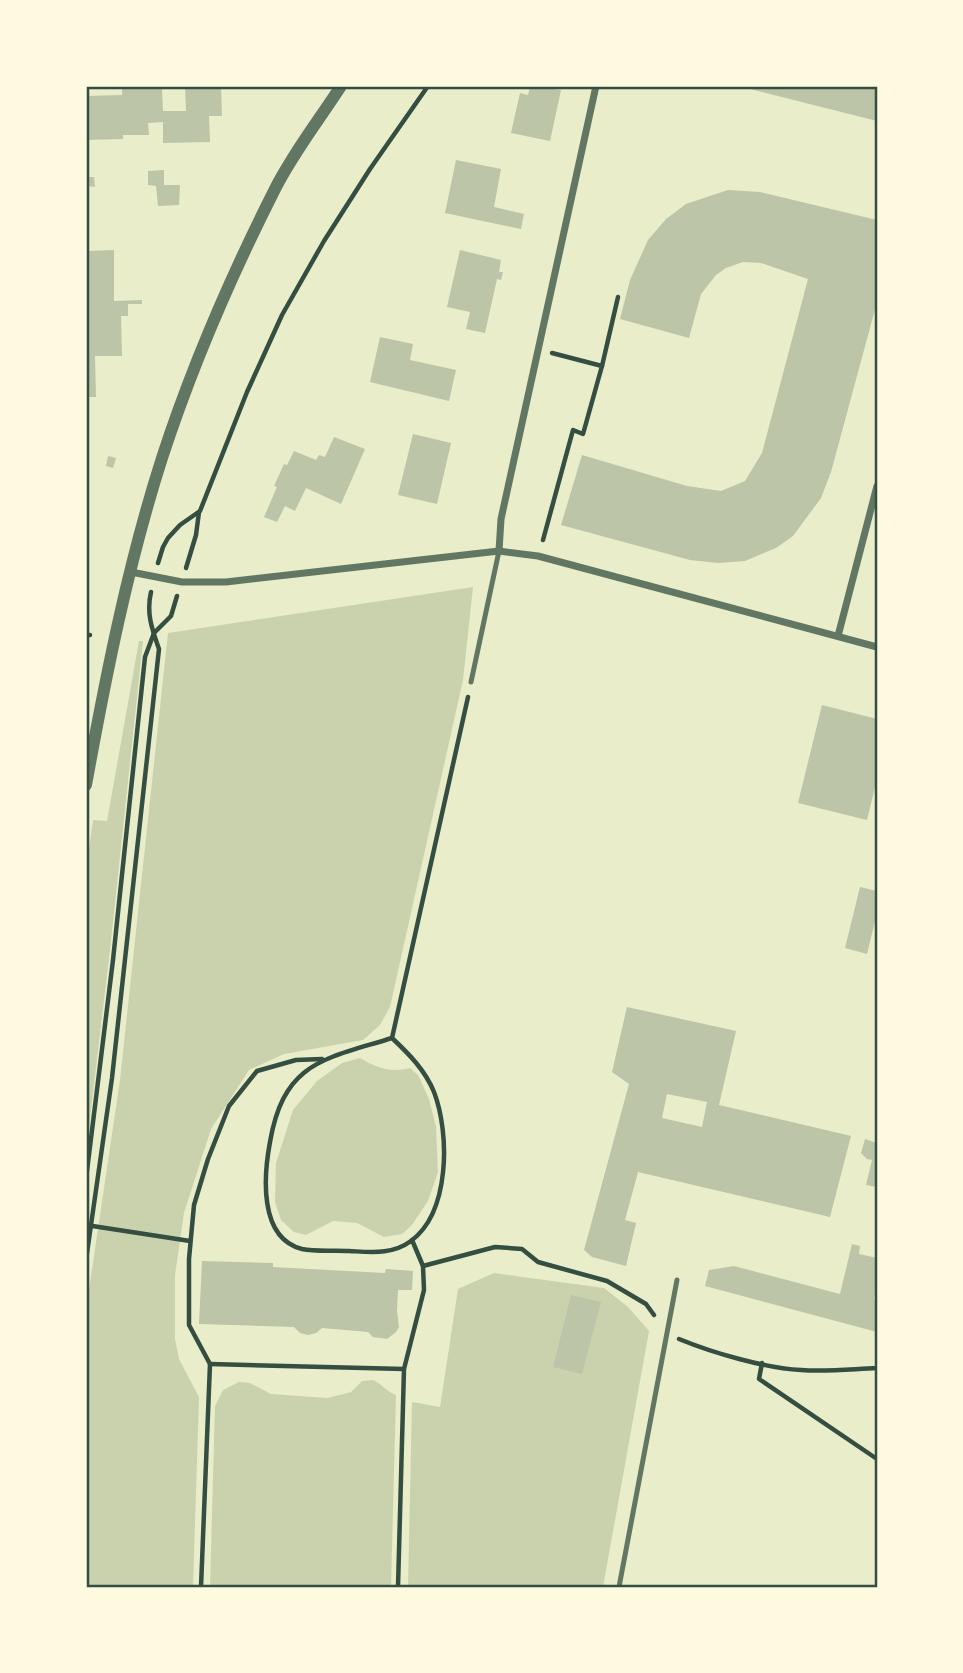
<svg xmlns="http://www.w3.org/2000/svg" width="963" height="1673" font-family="'Open Sans',sans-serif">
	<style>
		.green { fill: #cad2ad }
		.building { fill: #bcc5a7; fill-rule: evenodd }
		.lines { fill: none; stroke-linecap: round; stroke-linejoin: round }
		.path { stroke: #344e41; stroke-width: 4.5 }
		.service { stroke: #617663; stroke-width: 5 }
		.minor { stroke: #617663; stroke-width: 7 }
		.tertiary { stroke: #617663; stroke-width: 12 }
		.neatline { fill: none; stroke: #344e41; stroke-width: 2.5 }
	</style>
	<rect width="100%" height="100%" fill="#e9edc9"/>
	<!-- green -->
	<g class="green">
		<polygon points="473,587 463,680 390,1007 380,1025 363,1040 284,1054 249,1070 211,1129 184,1213 175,1275 175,1339 179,1359 199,1397 193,1587 86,1587 86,1310 120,1080 168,633"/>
		<polygon points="139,641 143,641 110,950 86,1152 86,869 93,820 107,821"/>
		<path d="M360 1058C377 1068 390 1073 410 1068L418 1075 429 1099 436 1127 438 1172 428 1201 412 1225 402 1234 384 1237 357 1223 333 1221 306 1235 294 1232 281 1220 275 1202 276 1163 293 1110 317 1081 342 1063Z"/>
		<polygon points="494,1273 604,1288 628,1307 649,1331 603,1587 408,1587 412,1402 440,1407 458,1289"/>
		<path d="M373 1380C382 1384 387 1392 396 1395L391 1587H210L215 1406 223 1390 239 1382 250 1383 271 1394 328 1398 351 1392 362 1381Z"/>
	</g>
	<!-- building -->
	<g class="building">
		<polygon points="185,86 221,86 222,116 209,116 210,142 163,143 163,122 148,123 149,135 123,135 123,139 86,140 86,96 122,95 122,89 162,89 163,111 186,111"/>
		<polygon points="530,86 561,90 550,141 511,133 520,93 528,95"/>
		<polygon points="742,86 877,86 877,121 742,87"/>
		<polygon points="456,160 501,169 494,207 524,214 521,229 445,213"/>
		<polygon points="164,170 164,185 180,185 179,205 158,206 156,186 148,185 148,171"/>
		<polygon points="88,177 94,177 95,187 88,186"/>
		<polygon points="728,190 760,192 877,220 877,302 831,472 821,498 793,536 776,548 745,561 718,563 690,560 561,525 582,455 687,486 721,491 745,481 762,453 808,279 761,263 743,262 726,268 716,275 701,294 689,338 620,319 630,280 648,240 666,219 686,204"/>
		<polygon points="114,250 114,301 142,300 142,304 128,304 128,316 121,316 122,356 95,356 96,397 86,397 86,251"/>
		<polygon points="460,250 501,260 499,272 503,272 501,280 497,279 485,333 466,329 470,312 447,307"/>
		<polygon points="380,337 413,344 410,360 456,370 449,401 370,382"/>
		<polygon points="413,434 451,443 437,504 398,495"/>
		<polygon points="334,437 365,449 341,504 306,488 295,511 285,506 277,522 264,517 277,487 274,486 284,464 287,465 294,451 316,460 319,455 325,457"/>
		<polygon points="108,456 116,458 113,468 106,466"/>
		<polygon points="822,705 877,719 877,779 867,820 798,803"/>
		<polygon points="860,887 877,891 877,913 867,954 845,948"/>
		<path d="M627 1007 736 1031 719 1105 851 1136 830 1217 638 1172 625 1220 636 1223 626 1266 592 1257 584 1250 629 1084 612 1072ZM667 1094 707 1102 702 1127 662 1118Z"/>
		<polygon points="865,1139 877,1143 877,1187 866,1185 872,1160 867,1159 861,1153"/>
		<polygon points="852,1244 860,1246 859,1254 877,1258 877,1284 874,1299 877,1300 877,1332 705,1286 709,1270 734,1266 840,1294"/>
		<polygon points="202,1261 273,1263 273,1267 385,1273 386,1269 413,1271 412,1290 398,1290 397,1311 399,1327 396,1332 387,1339 373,1337 368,1332 322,1328 316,1333 308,1335 300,1333 294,1327 199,1324"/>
		<polygon points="571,1295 601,1302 582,1374 553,1367"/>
	</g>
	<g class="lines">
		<!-- path -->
		<g class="path">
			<polyline points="552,353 602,366 618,297"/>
			<polyline points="543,540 573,430 583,434 602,366"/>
			<polyline points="158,563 163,547 168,538 180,525 200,511 247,392 282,315 324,241 370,169 428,86"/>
			<polyline points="186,568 196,535 199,512"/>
			<polyline points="86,635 90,635"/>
			<path d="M392 1038C409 1054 425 1070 434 1092 450 1134 450 1212 411 1241 392 1255 371 1252 349 1251 334 1250 316 1252 302 1249 258 1238 264 1174 270 1142 284 1061 325 1059 392 1038L468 697"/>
			<polyline points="86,1179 113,960 145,657 154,633 171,616 177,596"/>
			<polyline points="86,1225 190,1241"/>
			<path d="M86 1260 112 1078 159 649C152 629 146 613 151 592"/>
			<polyline points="423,1266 495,1247 522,1249 538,1262 607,1281 646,1304 654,1315"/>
			<path d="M679 1339C713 1353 765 1368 801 1370 826 1372 852 1369 877 1368"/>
			<polyline points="762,1363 759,1379 877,1459"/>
			<polyline points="210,1364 404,1369"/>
			<polyline points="201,1587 210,1364 189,1325 189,1259 194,1205 208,1159 229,1106 257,1071 296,1060 322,1059"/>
			<polyline points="398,1587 404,1369 424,1290 423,1266 412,1240"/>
		</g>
		<!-- service -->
		<g class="service">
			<polyline points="471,682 499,551"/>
			<polyline points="619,1587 677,1280"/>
		</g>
		<!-- minor -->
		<g class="minor">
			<polyline points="499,551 501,519 596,86"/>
			<polyline points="131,572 182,582 226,582 499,551 538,556 877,647"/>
			<polyline points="838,636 877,486"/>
		</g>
		<!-- tertiary -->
		<path class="tertiary" d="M86 785C106 675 128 564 162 458 192 366 231 276 275 189 293 153 319 120 341 86"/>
	</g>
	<!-- border -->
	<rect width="963" height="1673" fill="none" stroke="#fefae0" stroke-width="175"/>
	<rect x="88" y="88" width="788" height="1498" class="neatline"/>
</svg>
